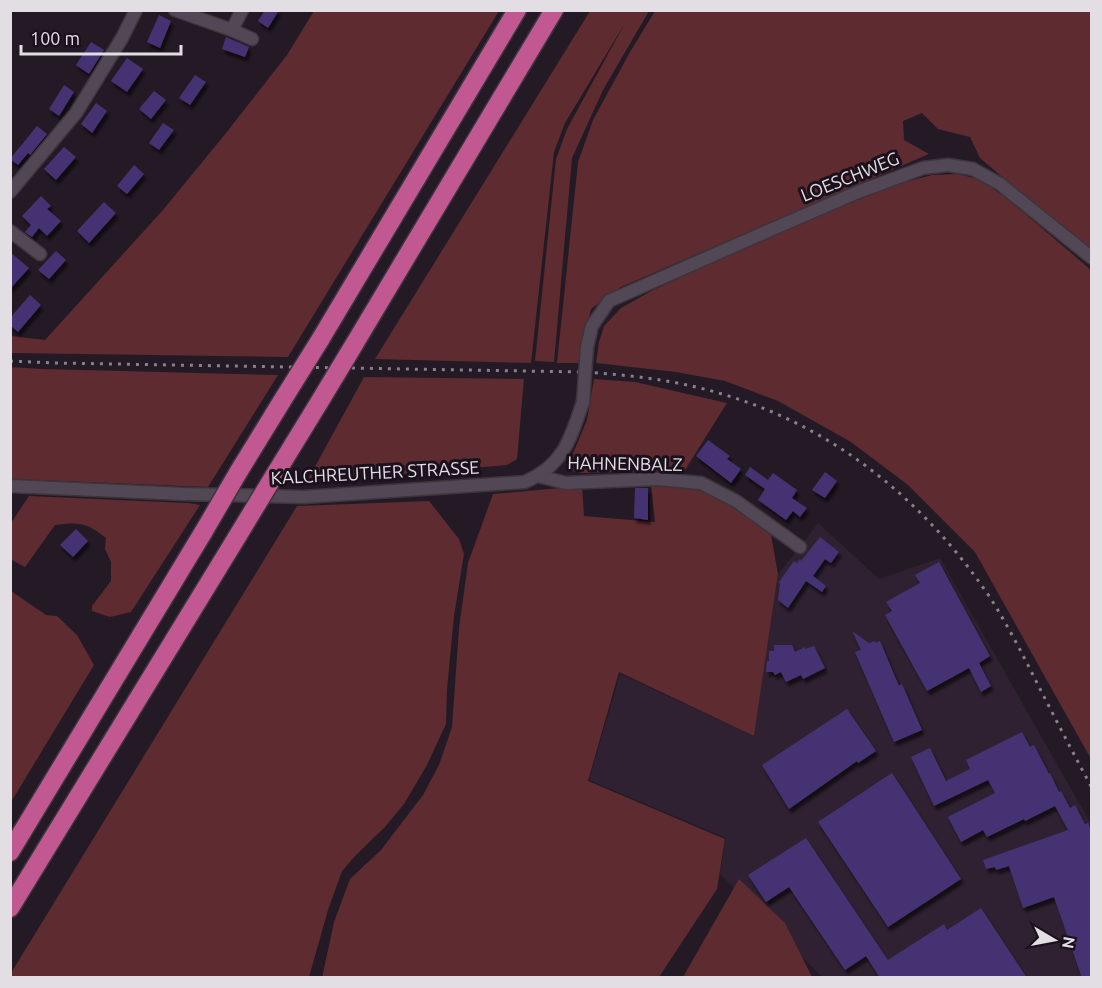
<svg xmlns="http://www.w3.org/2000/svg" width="1102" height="988" font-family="Ubuntu,sans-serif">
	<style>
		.built { fill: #2f2131 }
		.green { fill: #5d2b30 }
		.building { fill: #453373; filter: url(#shadow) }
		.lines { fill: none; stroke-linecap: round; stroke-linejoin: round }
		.minor-casing { stroke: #3c353d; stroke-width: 15 }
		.highway-casing { stroke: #3c353d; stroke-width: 21 }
		.minor { stroke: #524754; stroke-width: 12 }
		.highway { stroke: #c15892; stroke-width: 18 }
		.rail { stroke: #888189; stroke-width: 3; stroke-dasharray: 3 6; stroke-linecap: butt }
		.minor-bridge-casing { stroke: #3c353d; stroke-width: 15; stroke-linecap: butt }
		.highway-bridge-casing { stroke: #3c353d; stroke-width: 21; stroke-linecap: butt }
		.minor-bridge { stroke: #524754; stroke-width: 12 }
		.highway-bridge { stroke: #c15892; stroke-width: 18 }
		.labels { text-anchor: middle; stroke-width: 6; stroke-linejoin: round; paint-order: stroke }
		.street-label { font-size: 18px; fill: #e3dde4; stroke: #1a111c }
	</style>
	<defs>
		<filter id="shadow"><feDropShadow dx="2.5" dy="4.5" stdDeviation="1.5" flood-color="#0009"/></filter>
	</defs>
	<rect width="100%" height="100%" fill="#241a25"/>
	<!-- built -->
	<polygon class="built" points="818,523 879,579 940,558 1091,824 1091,977 822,977 720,874 726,838 589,780 620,674 754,736 778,574 800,547"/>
	<!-- green -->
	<g class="green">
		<polygon points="314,11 499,11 288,357 11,353 11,336 45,340 163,210 226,133 287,55"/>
		<polygon points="590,11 649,11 603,90 572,158 554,362 535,361 556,159 567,129 625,23 565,123 554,152 531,363 375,359"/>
		<polygon points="655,11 1091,11 1091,248 1015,188 980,158 970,137 938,129 922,113 903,121 904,140 929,154 621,287 591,309 579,363 557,363 578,162 593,120 630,52"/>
		<polygon points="959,174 981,180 1009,200 1091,270 1091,759 975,552 908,485 851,442 778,401 725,381 676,372 596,363 599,342 604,326 621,308 653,290 755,243 893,185 932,175"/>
		<polygon points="10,367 43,369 278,375 208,487 11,479"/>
		<polygon points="364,377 524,379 517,459 507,465 306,483"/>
		<polygon points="594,379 635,382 727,403 685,470 582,473 566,470 587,420"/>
		<polygon points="651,485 692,486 718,496 771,535 778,574 754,736 619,672 588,781 725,839 717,889 659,977 322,978 334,922 350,879 381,850 423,795 439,765 452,727 459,628 468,563 493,494 582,486 584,516 655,522"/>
		<path d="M29 496 188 503 200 505 131 612 110 617 92 611V606L111 581V562L105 549 106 538C86 522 79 522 55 525L25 567 12 560 11 558V523Z"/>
		<polygon points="429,501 459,539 464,554 454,616 447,689 446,724 427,765 404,804 385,827 356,855 342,871 328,910 309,977 11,977 11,973 297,506"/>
		<polygon points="11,591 46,615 57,616 77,635 94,665 11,802"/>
		<polygon points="739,879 785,923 812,977 683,977"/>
	</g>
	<!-- building -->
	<g class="building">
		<polygon points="265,10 279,10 268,28 258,21"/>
		<polygon points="159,15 171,21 160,48 147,42"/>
		<polygon points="226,37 249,47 245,57 222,49"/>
		<polygon points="91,42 104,50 89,74 76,65"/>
		<polygon points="127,58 143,69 127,92 111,81"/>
		<polygon points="195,75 206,82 190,105 179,98"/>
		<polygon points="64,85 74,92 59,116 49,109"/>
		<polygon points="154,91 166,100 151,119 139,109"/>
		<polygon points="96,103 107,111 92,133 81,124"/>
		<polygon points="163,123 174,130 159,150 149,143"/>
		<polygon points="37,126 47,134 30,155 28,153 18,165 10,159"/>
		<polygon points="64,147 76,157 56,180 44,169"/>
		<polygon points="134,165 144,174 127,194 117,186"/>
		<polygon points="41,196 51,206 47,209 61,221 47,236 39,228 32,237 25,232 31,225 22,216"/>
		<polygon points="104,202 116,213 89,243 77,231"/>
		<polygon points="56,251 66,260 49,279 38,270"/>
		<polygon points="10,252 29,268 10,289"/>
		<polygon points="30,295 41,305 18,332 10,325 10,318"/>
		<polygon points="708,440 730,456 727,459 741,469 731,483 696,456"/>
		<polygon points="750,467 768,480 773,473 797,490 792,498 807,508 800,517 793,511 786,520 758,500 765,489 745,475"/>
		<polygon points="825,472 837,481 825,498 812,490"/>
		<polygon points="635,488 648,488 648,520 634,518"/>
		<polygon points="76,529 88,541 73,557 60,545"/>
		<polygon points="820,537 839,552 831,563 825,559 813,576 826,586 822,592 806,581 788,608 778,600 780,584 779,582 794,561 797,563 800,559 801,561"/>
		<polygon points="939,562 990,656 979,663 991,686 981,692 969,668 927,691 885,615 892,611 886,602 920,583 915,575"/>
		<polygon points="852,631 869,643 875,641 876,643 880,641 899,686 902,684 922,730 894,742 855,652 861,650"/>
		<polygon points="774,645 792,645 795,652 805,647 805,649 814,646 825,668 803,679 801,675 786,682 781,672 775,675 773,672 766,672 767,661 769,661 769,651 774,651"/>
		<polygon points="847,709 876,751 858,763 857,761 789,809 762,765"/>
		<polygon points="1022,732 1030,747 1034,745 1049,774 1050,773 1059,792 1061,791 1070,808 1075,805 1085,824 1088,823 1092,833 1092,978 1082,978 1054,897 1023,908 1009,866 996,870 995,867 986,869 983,860 1068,830 1055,806 1025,821 1024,819 987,837 983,830 961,842 948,817 995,793 988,780 934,806 911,757 930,748 946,781 970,769 966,760"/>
		<polygon points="892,773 961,879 888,927 818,822"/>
		<polygon points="806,838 888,960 944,924 947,930 981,908 1027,978 880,978 866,956 845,970 789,887 766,902 748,875"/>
	</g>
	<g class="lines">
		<!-- minor casing -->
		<g class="minor-casing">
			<g id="minor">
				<polyline points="175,10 232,30 242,10"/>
				<polyline points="232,30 252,39"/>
				<polyline points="10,192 76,113 122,38 136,10"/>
				<polyline points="10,231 40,254"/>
				<polyline points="587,347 592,326 609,301 768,231 858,192 923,168 948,165 973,169 1000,184 1092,258"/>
				<polyline points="538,476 566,483 657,479 701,483 736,501 800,547"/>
				<path d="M10 486 184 494 304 497 525 482C564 465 570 439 583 402"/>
			</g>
		</g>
		<!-- highway casing -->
		<g class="highway-casing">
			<g id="highway">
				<polyline points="320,340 517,10"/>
				<polyline points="355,343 554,10"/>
				<polyline points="239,471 282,401"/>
				<polyline points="274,476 320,401"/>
				<polyline points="10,852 204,531"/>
				<polyline points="10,908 237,537"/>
			</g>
		</g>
		<!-- minor -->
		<use href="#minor" class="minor"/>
		<!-- highway -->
		<use href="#highway" class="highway"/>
		<!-- rail -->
		<path class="rail" d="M10 361 55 363 583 372C630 375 676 380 722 394 835 427 926 502 991 599 1008 626 1023 655 1037 683 1055 718 1073 753 1092 788"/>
		<!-- minor-bridge casing -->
		<g class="minor-bridge-casing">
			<polyline id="minor-bridge" points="583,402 587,347"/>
		</g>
		<!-- highway-bridge casing -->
		<g class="highway-bridge-casing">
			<g id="highway-bridge">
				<polyline points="282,401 320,340"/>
				<polyline points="320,401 355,343"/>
				<polyline points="204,531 239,471"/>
				<polyline points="237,537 274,476"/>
			</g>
		</g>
		<!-- minor-bridge -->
		<use href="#minor-bridge" class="minor-bridge"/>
		<!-- highway-bridge -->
		<use href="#highway-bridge" class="highway-bridge"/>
	</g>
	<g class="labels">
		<!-- street labels -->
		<g class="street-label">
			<text transform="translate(850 177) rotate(-22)" y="6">LOESCHWEG</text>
			<text transform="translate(625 464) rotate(1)" y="6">HAHNENBALZ</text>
			<text transform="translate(375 473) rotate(-3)" y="6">KALCHREUTHER STRASSE</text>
		</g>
	</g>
	<!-- border -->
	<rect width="1102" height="988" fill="none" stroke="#e3dde4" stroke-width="24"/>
	<!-- north arrow -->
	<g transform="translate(1054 940) rotate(100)" stroke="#1a111c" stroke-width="4.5" paint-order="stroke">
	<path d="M0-4.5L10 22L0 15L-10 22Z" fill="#e3dde4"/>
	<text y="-9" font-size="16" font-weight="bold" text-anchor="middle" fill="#e3dde4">N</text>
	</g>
	<!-- scale -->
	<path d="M21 45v9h160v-9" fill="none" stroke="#e3dde4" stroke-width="3"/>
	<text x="30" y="45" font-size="18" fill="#e3dde4" stroke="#1a111c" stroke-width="4.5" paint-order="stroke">100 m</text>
</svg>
